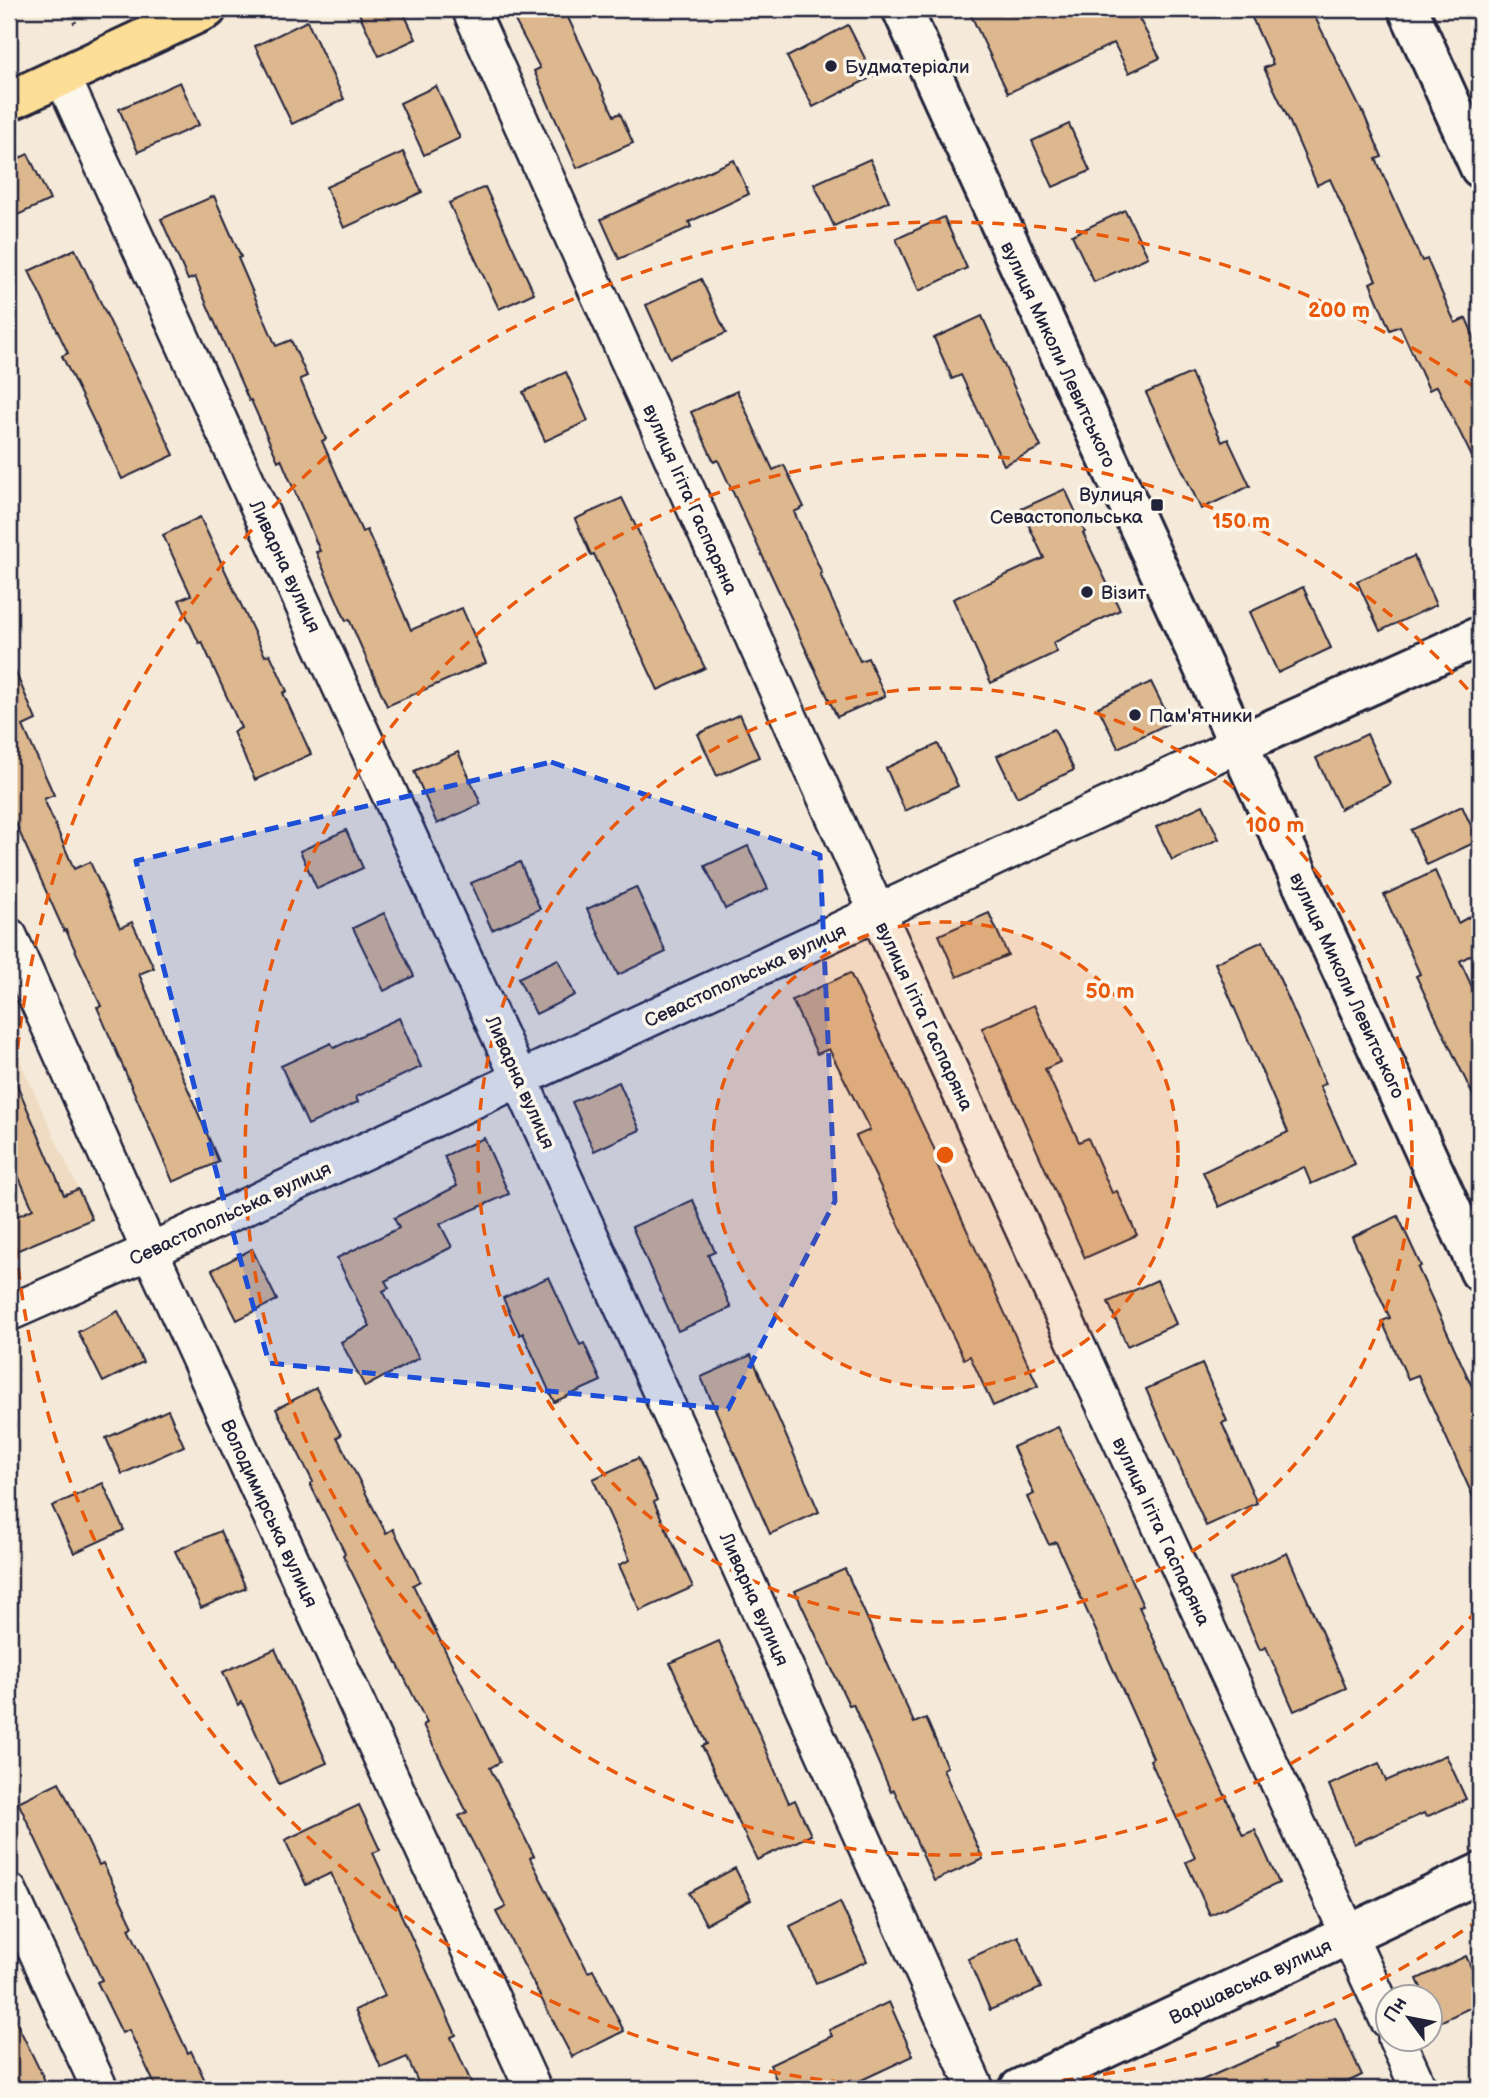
<svg xmlns="http://www.w3.org/2000/svg" width="1489" height="2098" font-family="'Balsamiq Sans',sans-serif">
	<style>
		.built { fill: #eedbc2 }
		.building { fill: #ddb78e; stroke: #22223b; stroke-width: 2 }
		.lines { fill: none; stroke-linecap: round; stroke-linejoin: round }
		.street-casing { stroke: #22223b; stroke-width: 40 }
		.secondary-casing { stroke: #22223b; stroke-width: 44 }
		.primary-casing { stroke: #22223b; stroke-width: 44 }
		.path { stroke: #22223b; stroke-width: 4.5; stroke-dasharray: 2 5; stroke-linecap: butt }
		.street { stroke: #fbf7ec; stroke-width: 35 }
		.secondary { stroke: #fbf7ec; stroke-width: 38 }
		.primary { stroke: #fdde96; stroke-width: 38 }
		.marked { fill: #1d4ed8; fill-opacity: 0.2; stroke: #1d4ed8; stroke-width: 5; stroke-dasharray: 14 9; stroke-linejoin: round }
		.ring { fill: none; stroke: #e8590c; stroke-width: 3.5; stroke-dasharray: 12 9 }
		.poi-dot { fill: #22223b; stroke: #fbf7ec; stroke-width: 2.5 }
		.labels { text-anchor: middle; stroke-width: 7; stroke-linejoin: round; paint-order: stroke }
		.poi-label { font-size: 19px; fill: #22223b; stroke: #fbf7ec; text-anchor: start }
		.street-label { font-size: 19px; fill: #22223b; stroke: #fbf7ec }
		.centre { fill: #e8590c; stroke: #fbf7ec; stroke-width: 3.5 }
		.ring-label { font-size: 21px; text-anchor: middle; font-weight: bold; fill: #e8590c; stroke: #fbf7ec; stroke-width: 7; stroke-linejoin: round; paint-order: stroke }
	</style>
	<rect width="100%" height="100%" fill="#f5ead9"/>
	<filter id="ink" filterUnits="userSpaceOnUse"><feTurbulence type="fractalNoise" baseFrequency=".0143" numOctaves="2"/><feDisplacementMap in="SourceGraphic" scale="14" xChannelSelector="R" yChannelSelector="G"/><feConvolveMatrix kernelMatrix="1 2 1 2 8 2 1 2 1" color-interpolation-filters="sRGB"/></filter>
	<g filter="url(#ink)">
		<!-- built -->
		<polygon class="built" points="9,1037 92,1219 9,1254"/>
		<!-- building -->
		<g class="building">
			<polygon points="357,9 402,9 416,39 379,56"/>
			<polygon points="529,9 564,9 614,116 620,113 633,143 577,168 534,71 540,68 513,17"/>
			<polygon points="968,9 1134,9 1160,58 1129,73 1114,43 1008,93"/>
			<polygon points="1248,9 1311,9 1362,112 1363,112 1382,157 1376,159 1422,261 1427,259 1455,323 1466,318 1480,350 1480,473 1437,386 1429,390 1400,326 1390,330 1370,283 1376,280 1330,179 1317,185 1288,118 1264,68 1273,64"/>
			<polygon points="307,21 344,99 292,124 255,46"/>
			<polygon points="848,25 874,76 813,107 787,57"/>
			<polygon points="180,82 199,125 138,152 119,109"/>
			<polygon points="436,86 460,138 424,155 400,103"/>
			<polygon points="1069,124 1090,171 1053,187 1032,141"/>
			<polygon points="403,152 422,192 344,228 326,187"/>
			<polygon points="28,154 50,200 9,219 9,163"/>
			<polygon points="870,159 889,201 834,226 814,184"/>
			<polygon points="734,160 749,194 689,222 691,227 619,259 601,219"/>
			<polygon points="485,187 534,293 499,309 449,203"/>
			<polygon points="214,196 241,257 238,258 276,346 291,340 307,376 300,379 326,439 322,441 362,532 367,530 411,630 462,608 486,663 387,706 349,619 346,621 316,552 320,551 281,459 278,461 251,400 249,401 195,277 188,280 161,219"/>
			<polygon points="1125,210 1148,257 1094,282 1072,235"/>
			<polygon points="944,217 967,268 919,291 896,239"/>
			<polygon points="75,249 174,455 122,479 62,356 68,353 29,271"/>
			<polygon points="701,279 726,333 670,358 646,305"/>
			<polygon points="982,316 1041,447 1004,465 961,375 952,379 934,338"/>
			<polygon points="566,372 588,421 545,441 523,392"/>
			<polygon points="1191,373 1222,442 1228,439 1250,486 1201,509 1146,393"/>
			<polygon points="737,391 773,470 784,465 804,507 794,512 822,573 820,574 860,661 868,658 885,696 837,717 718,460 714,462 691,412"/>
			<polygon points="1065,489 1085,532 1083,533 1120,610 1053,643 1057,652 991,683 953,599 1044,558 1021,509"/>
			<polygon points="622,498 705,668 658,690 594,554 591,555 575,519"/>
			<polygon points="200,517 265,656 270,654 287,691 283,693 311,754 255,780 233,732 241,728 202,642 199,643 179,600 191,595 163,535"/>
			<polygon points="1414,556 1436,605 1380,631 1357,581"/>
			<polygon points="1303,587 1331,648 1278,673 1250,612"/>
			<polygon points="9,657 36,720 23,726 54,795 44,799 74,869 90,862 120,928 132,922 154,968 139,974 219,1162 173,1182 97,1007 101,1006 66,930 64,931 9,809"/>
			<polygon points="1151,682 1171,722 1118,748 1098,707"/>
			<polygon points="740,714 759,757 717,776 698,734"/>
			<polygon points="1054,729 1074,770 1017,797 997,756"/>
			<polygon points="1367,734 1390,784 1340,809 1316,758"/>
			<polygon points="938,744 958,786 905,811 886,768"/>
			<polygon points="458,752 481,804 437,824 414,771"/>
			<polygon points="1203,805 1219,839 1172,860 1156,827"/>
			<polygon points="1462,806 1478,841 1427,865 1411,830"/>
			<polygon points="346,830 363,868 317,889 300,851"/>
			<polygon points="748,846 768,889 725,909 705,866"/>
			<polygon points="520,862 540,909 492,930 471,883"/>
			<polygon points="1435,871 1458,923 1480,911 1480,950 1460,961 1480,1004 1480,1110 1416,976 1420,974 1384,895"/>
			<polygon points="636,887 666,952 618,975 587,909"/>
			<polygon points="384,913 414,976 384,991 353,928"/>
			<polygon points="989,913 1008,955 957,977 939,935"/>
			<polygon points="1263,941 1326,1084 1320,1086 1355,1164 1311,1184 1304,1167 1219,1207 1203,1172 1288,1132 1215,963"/>
			<polygon points="558,959 575,995 536,1014 518,978"/>
			<polygon points="850,973 939,1159 935,1160 1038,1386 993,1406 970,1356 964,1359 856,1136 870,1130 829,1049 817,1054 792,1000"/>
			<polygon points="1034,1005 1060,1062 1045,1069 1079,1142 1088,1138 1112,1193 1117,1191 1137,1235 1085,1258 982,1028"/>
			<polygon points="399,1018 421,1067 356,1097 358,1102 308,1125 281,1066 331,1043 334,1048"/>
			<polygon points="9,1066 64,1195 78,1189 92,1219 9,1254 9,1220 33,1209 9,1155"/>
			<polygon points="619,1082 640,1130 594,1151 572,1102"/>
			<polygon points="484,1138 509,1194 440,1224 452,1247 385,1281 389,1288 383,1291 419,1358 365,1387 341,1342 370,1326 337,1258 399,1228 394,1218 457,1186 444,1156"/>
			<polygon points="693,1200 715,1252 708,1255 731,1308 678,1331 632,1227"/>
			<polygon points="1398,1216 1421,1266 1418,1268 1474,1391 1480,1389 1480,1512 1418,1375 1408,1379 1382,1321 1390,1318 1352,1237"/>
			<polygon points="252,1249 277,1300 237,1320 212,1270"/>
			<polygon points="549,1277 580,1345 584,1343 601,1381 554,1402 523,1333 520,1335 503,1298"/>
			<polygon points="1157,1280 1176,1324 1127,1346 1108,1302"/>
			<polygon points="118,1311 143,1362 103,1382 78,1332"/>
			<polygon points="751,1355 819,1512 770,1534 701,1377"/>
			<polygon points="1202,1364 1227,1421 1222,1423 1257,1503 1206,1526 1146,1389"/>
			<polygon points="316,1388 341,1435 337,1437 386,1533 393,1529 420,1581 413,1585 500,1762 490,1768 534,1856 530,1858 588,1972 593,1970 624,2031 572,2057 496,1912 506,1907 459,1816 467,1812 423,1725 427,1723 343,1555 345,1553 310,1484 313,1482 276,1409"/>
			<polygon points="168,1410 184,1446 122,1474 106,1438"/>
			<polygon points="1058,1427 1104,1520 1143,1606 1139,1607 1243,1835 1255,1830 1279,1883 1210,1915 1186,1862 1195,1858 1150,1760 1153,1758 1056,1542 1049,1545 1027,1497 1034,1494 1013,1447"/>
			<polygon points="638,1458 657,1500 654,1502 693,1587 640,1611 619,1565 630,1560 593,1479"/>
			<polygon points="103,1483 124,1530 74,1553 52,1506"/>
			<polygon points="220,1531 246,1588 201,1608 175,1551"/>
			<polygon points="1287,1553 1346,1688 1294,1711 1266,1647 1260,1650 1229,1579"/>
			<polygon points="845,1569 914,1723 926,1718 947,1767 943,1769 983,1859 934,1881 894,1790 891,1792 853,1704 849,1705 795,1591"/>
			<polygon points="719,1641 789,1803 795,1800 811,1835 757,1860 702,1746 707,1744 670,1663"/>
			<polygon points="275,1649 327,1763 279,1784 242,1702 238,1705 223,1672"/>
			<polygon points="1446,1755 1466,1799 1426,1817 1424,1813 1354,1844 1329,1785 1379,1763 1386,1781"/>
			<polygon points="59,1782 99,1865 103,1863 133,1926 129,1928 188,2053 191,2051 209,2089 157,2089 129,2030 122,2033 97,1982 102,1980 18,1802"/>
			<polygon points="359,1805 380,1850 373,1853 456,2035 451,2037 474,2089 421,2089 407,2057 381,2068 355,2010 385,1996 331,1873 306,1885 285,1840"/>
			<polygon points="735,1868 751,1900 706,1924 689,1893"/>
			<polygon points="840,1902 867,1961 816,1983 790,1926"/>
			<polygon points="1018,1936 1041,1988 990,2010 968,1959"/>
			<polygon points="1466,1956 1480,1987 1480,2003 1438,2023 1430,2006 1430,1997 1425,1997 1417,1979"/>
			<polygon points="889,2002 913,2056 853,2084 852,2080 832,2089 780,2089 770,2065 832,2036 829,2030"/>
			<polygon points="9,2007 49,2089 9,2089"/>
			<polygon points="1335,2017 1362,2075 1333,2089 1182,2089 1277,2047 1276,2044"/>
		</g>
		<g class="lines">
			<!-- street casing -->
			<g class="street-casing">
				<g id="street">
					<polyline points="470,9 878,914 1388,2020"/>
					<polyline points="62,76 519,1078 976,2089"/>
					<polyline points="9,936 150,1251 533,2089"/>
					<polyline points="9,1313 150,1251 1237,745"/>
					<polyline points="9,1891 100,2089"/>
					<polyline points="1396,2038 1419,2089"/>
				</g>
			</g>
			<!-- secondary casing -->
			<g class="secondary-casing">
				<g id="secondary">
					<polyline points="902,9 1480,1272"/>
					<polyline points="1408,9 1480,168"/>
					<polyline points="1237,745 1480,636"/>
					<polyline points="1019,2089 1480,1873"/>
				</g>
			</g>
			<!-- primary casing -->
			<g class="primary-casing">
				<polyline id="primary" points="9,101 207,9"/>
			</g>
			<!-- path -->
			<polyline class="path" points="68,9 76,25"/>
			<!-- street -->
			<use href="#street" class="street"/>
			<!-- secondary -->
			<use href="#secondary" class="secondary"/>
			<!-- primary -->
			<use href="#primary" class="primary"/>
		</g>
	</g>
	<!-- marked area -->
	<path class="marked" d="M551 762 820 855 835 1201 728 1409 269 1363 220 1186 136 861Z"/>
	<!-- distance rings -->
	<circle cx="945" cy="1155" r="233" fill="#e8590c" fill-opacity=".12"/>
	<g class="ring">
		<circle cx="945" cy="1155" r="233"/>
		<circle cx="945" cy="1155" r="467"/>
		<path d="M1477 1610A700 700 0 1 1 1477 700"/>
		<path d="M1480 1919A933 933 0 1 1 1480 391"/>
	</g>
	<!-- markers -->
	<g class="poi-dot">
		<circle cx="831" cy="66" r="7"/>
		<rect x="1150" y="498" width="14" height="14" rx="3.5"/>
		<circle cx="1087" cy="592" r="7"/>
		<circle cx="1135" cy="715" r="7"/>
	</g>
	<g class="labels">
		<!-- poi labels -->
		<g class="poi-label">
			<text x="845" y="73">Будматеріали</text>
			<text x="1143" y="501" text-anchor="end">Вулиця<tspan x="1143" dy="22">Севастопольська</tspan></text>
			<text x="1101" y="599">Візит</text>
			<text x="1149" y="722">Пам'ятники</text>
		</g>
		<!-- street labels -->
		<g class="street-label">
			<text transform="translate(1059 354) rotate(65)" y="7">вулиця Миколи Левитського</text>
			<text transform="translate(691 499) rotate(66)" y="7">вулиця Ігіта Гаспаряна</text>
			<text transform="translate(286 566) rotate(65)" y="7">Ливарна вулиця</text>
			<text transform="translate(745 975) rotate(-25)" y="7">Севастопольська вулиця</text>
			<text transform="translate(1348 985) rotate(65)" y="7">вулиця Миколи Левитського</text>
			<text transform="translate(925 1016) rotate(65)" y="7">вулиця Ігіта Гаспаряна</text>
			<text transform="translate(521 1082) rotate(66)" y="7">Ливарна вулиця</text>
			<text transform="translate(230 1213) rotate(-25)" y="7">Севастопольська вулиця</text>
			<text transform="translate(270 1513) rotate(65)" y="7">Володимирська вулиця</text>
			<text transform="translate(1162 1531) rotate(65)" y="7">вулиця Ігіта Гаспаряна</text>
			<text transform="translate(755 1599) rotate(66)" y="7">Ливарна вулиця</text>
			<text transform="translate(1250 1981) rotate(-25)" y="7">Варшавська вулиця</text>
		</g>
	</g>
	<circle cx="945" cy="1155" r="10" class="centre"/>
	<g class="ring-label">
		<text x="1339" y="317">200 m</text>
		<text x="1241" y="528">150 m</text>
		<text x="1275" y="832">100 m</text>
		<text x="1110" y="998">50 m</text>
	</g>
	<!-- margin -->
	<rect width="1489" height="2098" fill="none" stroke="#fbf7ec" stroke-width="35"/>
	<rect x="18" y="18" width="1454" height="2063" fill="none" stroke="#22223b" stroke-width="2.5" filter="url(#ink)"/>
	<!-- north arrow -->
	<g transform="translate(1409 2018) rotate(302)"><circle r="33" fill="#fbf7ec" stroke="#a4a2a5" stroke-width="2"/>
	<path d="M0-5L12 26L0 18L-12 26Z" fill="#22223b"/>
	<text y="-10" font-size="19" font-weight="bold" text-anchor="middle" fill="#22223b">Пн</text>
	</g>
</svg>
